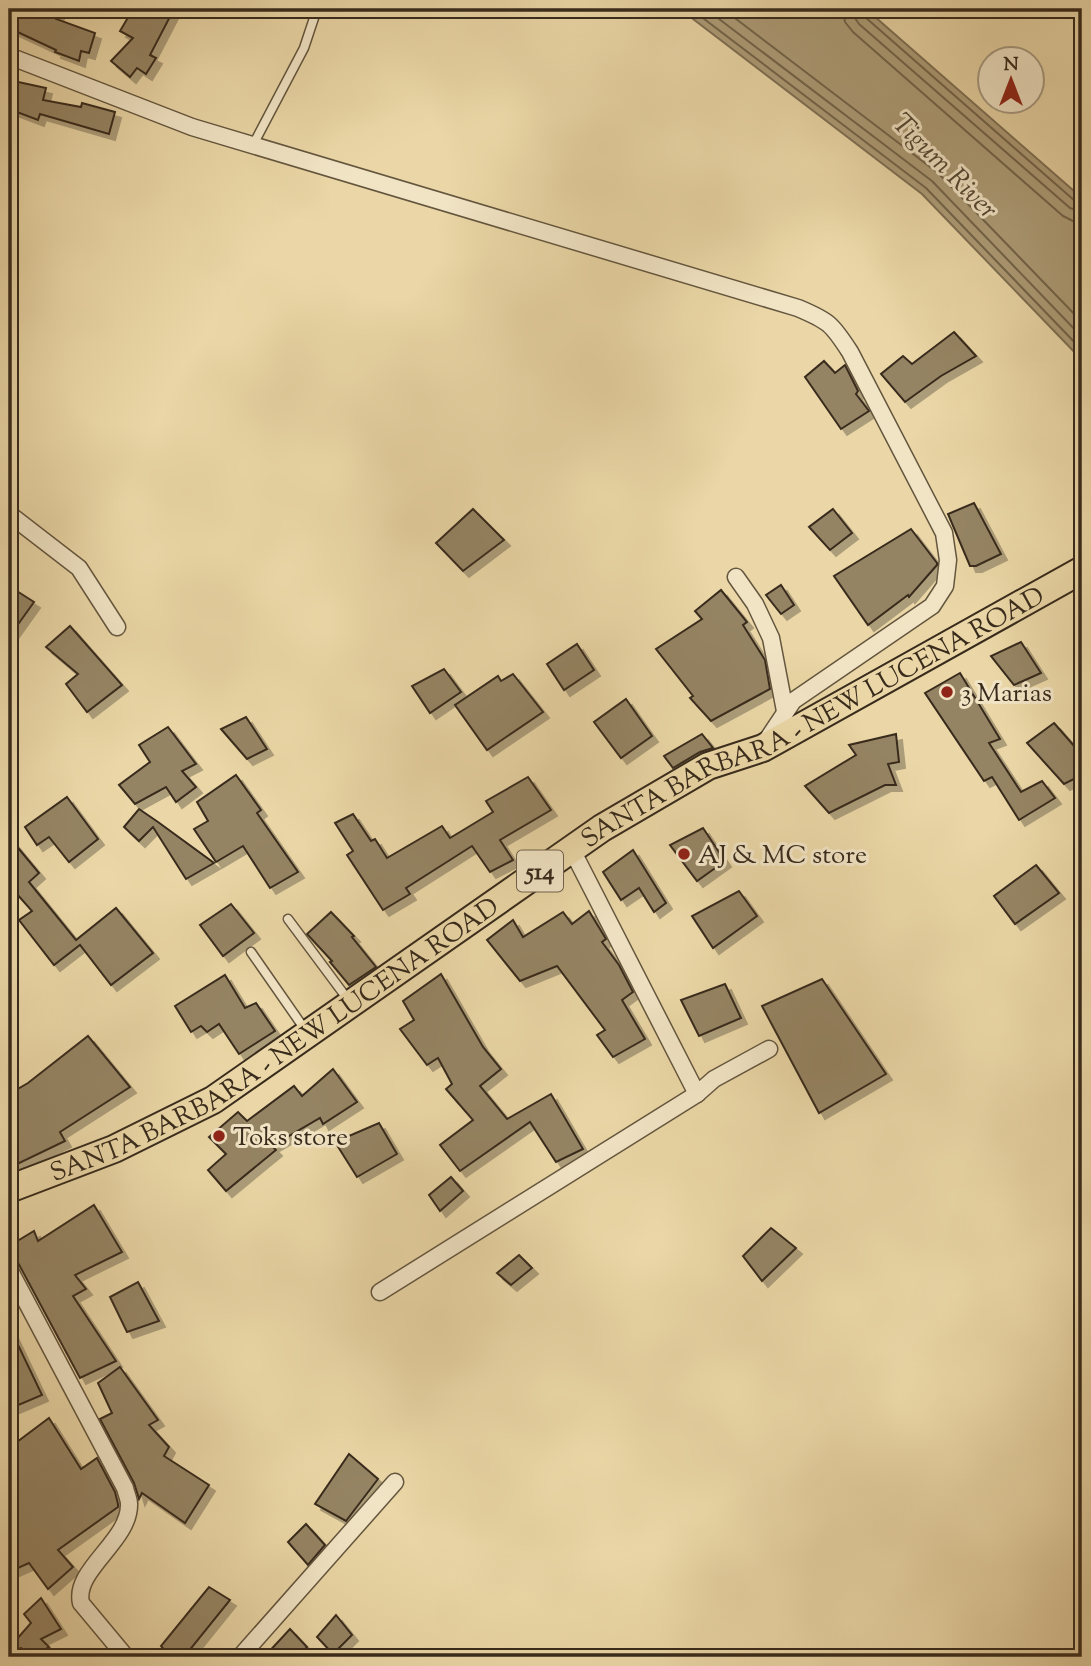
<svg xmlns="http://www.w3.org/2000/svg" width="1091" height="1666" font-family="'Sorts Mill Goudy',serif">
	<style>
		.water { fill: #ad9c77; stroke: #7e6f53; stroke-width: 2 }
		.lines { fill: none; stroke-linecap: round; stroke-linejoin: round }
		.shore { stroke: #72644a; stroke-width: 2 }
		.building { fill: #958464; stroke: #382b1c; stroke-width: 2; filter: url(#shadow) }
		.lane-casing { stroke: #64563e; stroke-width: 11 }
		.street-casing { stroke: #64563e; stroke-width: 19 }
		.primary-casing { stroke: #382b1c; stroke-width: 30 }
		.lane { stroke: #f1e4c5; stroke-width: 8 }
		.street { stroke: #f1e4c5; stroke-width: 16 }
		.primary { stroke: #ead6a6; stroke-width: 26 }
		.poi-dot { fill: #8f2418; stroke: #f1e4c5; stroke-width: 2.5 }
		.labels { text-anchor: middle; stroke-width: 6; stroke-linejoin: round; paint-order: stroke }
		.shield { fill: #f1e4c5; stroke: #70624f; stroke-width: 2 }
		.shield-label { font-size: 24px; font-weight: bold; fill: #382b1c }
		.poi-label { font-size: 26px; fill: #382b1c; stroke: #f1e4c5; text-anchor: start }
		.street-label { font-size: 26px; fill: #382b1c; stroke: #f1e4c5 }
		.water-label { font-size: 28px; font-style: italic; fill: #554733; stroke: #f1e4c5 }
	</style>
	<defs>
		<filter id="shadow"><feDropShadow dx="6" dy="6" stdDeviation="0" flood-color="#0004"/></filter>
	</defs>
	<rect width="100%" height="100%" fill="#ead6a6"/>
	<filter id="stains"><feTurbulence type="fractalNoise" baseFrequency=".00286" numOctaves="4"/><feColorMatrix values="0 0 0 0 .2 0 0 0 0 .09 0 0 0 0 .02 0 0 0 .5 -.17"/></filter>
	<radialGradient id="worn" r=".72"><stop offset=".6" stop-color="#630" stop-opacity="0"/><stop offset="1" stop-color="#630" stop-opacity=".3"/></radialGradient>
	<!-- water -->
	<polygon class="water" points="680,9 866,9 1082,198 1082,360 922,194"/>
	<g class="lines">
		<!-- shore -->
		<g class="shore">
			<polyline points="691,9 926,188 1082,350"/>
			<polyline points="706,9 932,181 1082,337"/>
			<polyline points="723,9 938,173 1082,322"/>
			<polyline points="843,9 845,22 853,32 1063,216 1073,221 1082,222"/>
			<polyline points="853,9 855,18 859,24 1070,208 1082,212"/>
			<polyline points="862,9 865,17 1075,201 1082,203"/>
		</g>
	</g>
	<!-- building -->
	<g class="building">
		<polygon points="9,9 46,9 58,13 56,19 95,33 89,53 81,51 79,61 55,52 56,50 9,28"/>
		<polygon points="133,9 174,9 150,55 156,58 146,74 137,68 130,77 111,61 133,38 120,31"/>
		<polygon points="9,80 46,88 43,100 81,107 82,103 115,112 109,134 40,114 38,120 9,109"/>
		<polygon points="954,332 976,356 941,376 905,402 881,374 903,356 912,364"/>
		<polygon points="824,361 835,373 845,365 858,391 856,394 869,411 841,429 805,377"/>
		<polygon points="974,503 1001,554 976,566 970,566 948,514"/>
		<polygon points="473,509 504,540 463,571 436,543"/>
		<polygon points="833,509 852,533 830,550 809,527"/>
		<polygon points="911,529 937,563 937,565 909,597 908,595 868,625 834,576"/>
		<polygon points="781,585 794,605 781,614 766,595"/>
		<polygon points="9,586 34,602 9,637"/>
		<polygon points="721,590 747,622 743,625 765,660 770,689 711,721 690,698 693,696 656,649 702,619 695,611"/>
		<polygon points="70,626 122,685 87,712 66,684 78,674 46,647"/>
		<polygon points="1021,642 1041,673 1014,685 991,656"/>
		<polygon points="577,644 594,670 564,690 547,664"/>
		<polygon points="444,669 461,692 430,713 412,686"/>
		<polygon points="960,673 1000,739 989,743 1021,792 1042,781 1055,798 1019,820 992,777 984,781 925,693"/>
		<polygon points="513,674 543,712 487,750 455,705 498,676 501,681"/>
		<polygon points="626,699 652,736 621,758 594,722"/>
		<polygon points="246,717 267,749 247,759 221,729"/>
		<polygon points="1054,723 1082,755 1082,775 1064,784 1027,743"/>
		<polygon points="168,727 196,764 182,771 196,787 176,802 166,787 135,804 119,785 150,762 139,745"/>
		<polygon points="702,734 713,748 700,752 673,768 664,756"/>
		<polygon points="896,734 899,762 888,764 896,785 885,785 829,813 805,786 856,755 849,745"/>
		<polygon points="236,775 261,810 257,813 298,872 270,888 243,846 216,862 194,829 208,821 197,802"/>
		<polygon points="528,777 551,810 500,840 513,860 490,872 472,846 406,888 410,894 383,910 347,855 353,851 335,823 353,814 371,841 375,839 387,858 442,826 450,838 493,812 486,801"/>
		<polygon points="67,797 98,839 69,862 49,837 37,845 25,827"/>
		<polygon points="139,809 158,822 214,863 186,879 153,827 139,841 124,827"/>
		<polygon points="703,828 725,861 697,881 670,845"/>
		<polygon points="9,837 39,873 29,882 76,940 116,908 153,953 111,985 80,945 54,965 19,920 32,911 9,885"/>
		<polygon points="633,850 666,903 654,912 639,888 621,900 603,872"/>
		<polygon points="1036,865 1059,893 1015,924 994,896"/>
		<polygon points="739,891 757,916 713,948 692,916"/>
		<polygon points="231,904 254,933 223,956 200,925"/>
		<polygon points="589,911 606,939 602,942 619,965 633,992 622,1000 645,1039 613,1057 597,1035 605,1030 557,966 520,981 487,940 513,920 523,937 563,912 572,924"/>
		<polygon points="331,912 354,936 352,937 376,967 349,985 330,962 332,961 307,934"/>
		<polygon points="441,974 483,1047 501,1069 480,1086 507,1119 551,1094 583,1149 556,1162 530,1122 460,1171 440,1145 473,1120 446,1089 452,1084 438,1058 427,1065 400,1029 414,1020 403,1001"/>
		<polygon points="225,975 245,1008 256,1003 275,1031 239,1054 219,1024 207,1032 201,1026 191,1032 175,1006"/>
		<polygon points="822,979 886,1074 819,1113 762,1006"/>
		<polygon points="725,984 741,1018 699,1036 681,1000"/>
		<polygon points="88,1036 130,1087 60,1132 65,1141 9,1168 9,1094 28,1083"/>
		<polygon points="333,1069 357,1102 323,1124 320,1118 272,1146 276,1150 226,1191 208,1170 226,1154 209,1137 238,1112 247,1121 294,1086 302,1096"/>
		<polygon points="379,1123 397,1154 357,1177 335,1142"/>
		<polygon points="451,1177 463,1191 440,1211 429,1195"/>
		<polygon points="94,1205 122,1252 75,1275 86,1289 73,1296 116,1361 80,1378 9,1246 34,1231 38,1241"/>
		<polygon points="771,1228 796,1248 762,1281 743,1256"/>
		<polygon points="519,1255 532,1268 511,1285 497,1273"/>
		<polygon points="138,1282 159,1321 127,1332 110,1297"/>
		<polygon points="9,1326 42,1395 9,1409"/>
		<polygon points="120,1367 158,1420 149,1425 169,1447 164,1456 209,1485 185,1523 142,1493 139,1499 134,1483 100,1419 112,1413 98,1383"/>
		<polygon points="49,1418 81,1469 97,1458 115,1492 118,1504 118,1507 58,1550 73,1567 48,1589 29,1563 9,1572 9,1448"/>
		<polygon points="349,1454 378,1479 346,1521 315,1504"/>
		<polygon points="306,1524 325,1545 308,1565 288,1542"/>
		<polygon points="209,1587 230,1600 184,1657 170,1657 161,1646"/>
		<polygon points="41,1598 61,1629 41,1639 49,1647 31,1657 21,1648 9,1654 9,1648 31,1623 24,1614"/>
		<polygon points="336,1615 352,1635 333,1654 317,1637"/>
		<polygon points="290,1629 307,1647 298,1657 264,1657"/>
	</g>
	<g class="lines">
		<!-- lane casing -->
		<g class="lane-casing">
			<g id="lane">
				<polyline points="253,145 304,48 317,9"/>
				<polyline points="288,919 349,1001"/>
				<polyline points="251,952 306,1031"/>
			</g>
		</g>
		<!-- street casing -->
		<g class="street-casing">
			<g id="street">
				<path d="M9 56 192 127 798 308C829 321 832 324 850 352L944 533 948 560 945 586 932 606 793 701 765 743"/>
				<polyline points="9,514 79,568 117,627"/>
				<polyline points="736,577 755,604 771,638 785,711"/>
				<polyline points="571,848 697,1094 714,1079 769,1049"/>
				<path d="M9 1269 125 1488C126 1493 129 1499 129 1504 130 1541 73 1570 81 1603L126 1657"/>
				<polyline points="380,1292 697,1094"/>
				<polyline points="240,1657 395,1482"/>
			</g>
		</g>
		<!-- primary casing -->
		<g class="primary-casing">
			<g id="primary">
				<path id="s1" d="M9 1189 114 1149 213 1100 602 828 708 766 763 748 1082 570"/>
			</g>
		</g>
		<!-- lane -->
		<use href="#lane" class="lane"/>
		<!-- street -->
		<use href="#street" class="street"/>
		<!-- primary -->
		<use href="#primary" class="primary"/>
	</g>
	<!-- markers -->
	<g class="poi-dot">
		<circle cx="947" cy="692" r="7"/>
		<circle cx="684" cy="854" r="7"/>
		<circle cx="219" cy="1136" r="7"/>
	</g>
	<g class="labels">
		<!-- shield labels -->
		<rect class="shield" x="517" y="850.5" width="46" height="41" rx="5"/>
		<g class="shield-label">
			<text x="540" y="879">514</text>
		</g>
		<!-- poi labels -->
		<g class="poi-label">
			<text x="961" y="701">3 Marias</text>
			<text x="698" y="863">AJ &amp; MC store</text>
			<text x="233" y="1145">Toks store</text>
		</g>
		<!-- street labels -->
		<g class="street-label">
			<text dy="9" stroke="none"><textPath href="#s1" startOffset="936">SANTA BARBARA - NEW LUCENA ROAD</textPath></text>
			<text dy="9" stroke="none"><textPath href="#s1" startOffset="306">SANTA BARBARA - NEW LUCENA ROAD</textPath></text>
		</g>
		<!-- water labels -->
		<g class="water-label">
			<text transform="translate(946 165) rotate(45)" y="10">Tigum River</text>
		</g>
	</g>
	<!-- margin -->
	<rect width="1091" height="1666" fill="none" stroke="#ead6a6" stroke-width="35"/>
	<rect x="10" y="10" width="1070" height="1645" fill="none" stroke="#382b1c" stroke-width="3.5"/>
	<rect x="18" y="18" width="1056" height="1631" fill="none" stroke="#382b1c" stroke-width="2"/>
	<!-- north arrow -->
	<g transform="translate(1011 80)"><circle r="33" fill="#f1e4c5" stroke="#a79a81" stroke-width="2"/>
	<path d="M0-5L12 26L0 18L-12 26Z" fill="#8f2418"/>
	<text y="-10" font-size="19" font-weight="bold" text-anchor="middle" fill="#382b1c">N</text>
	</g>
	<rect width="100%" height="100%" filter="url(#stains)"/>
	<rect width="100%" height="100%" fill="url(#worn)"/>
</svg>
